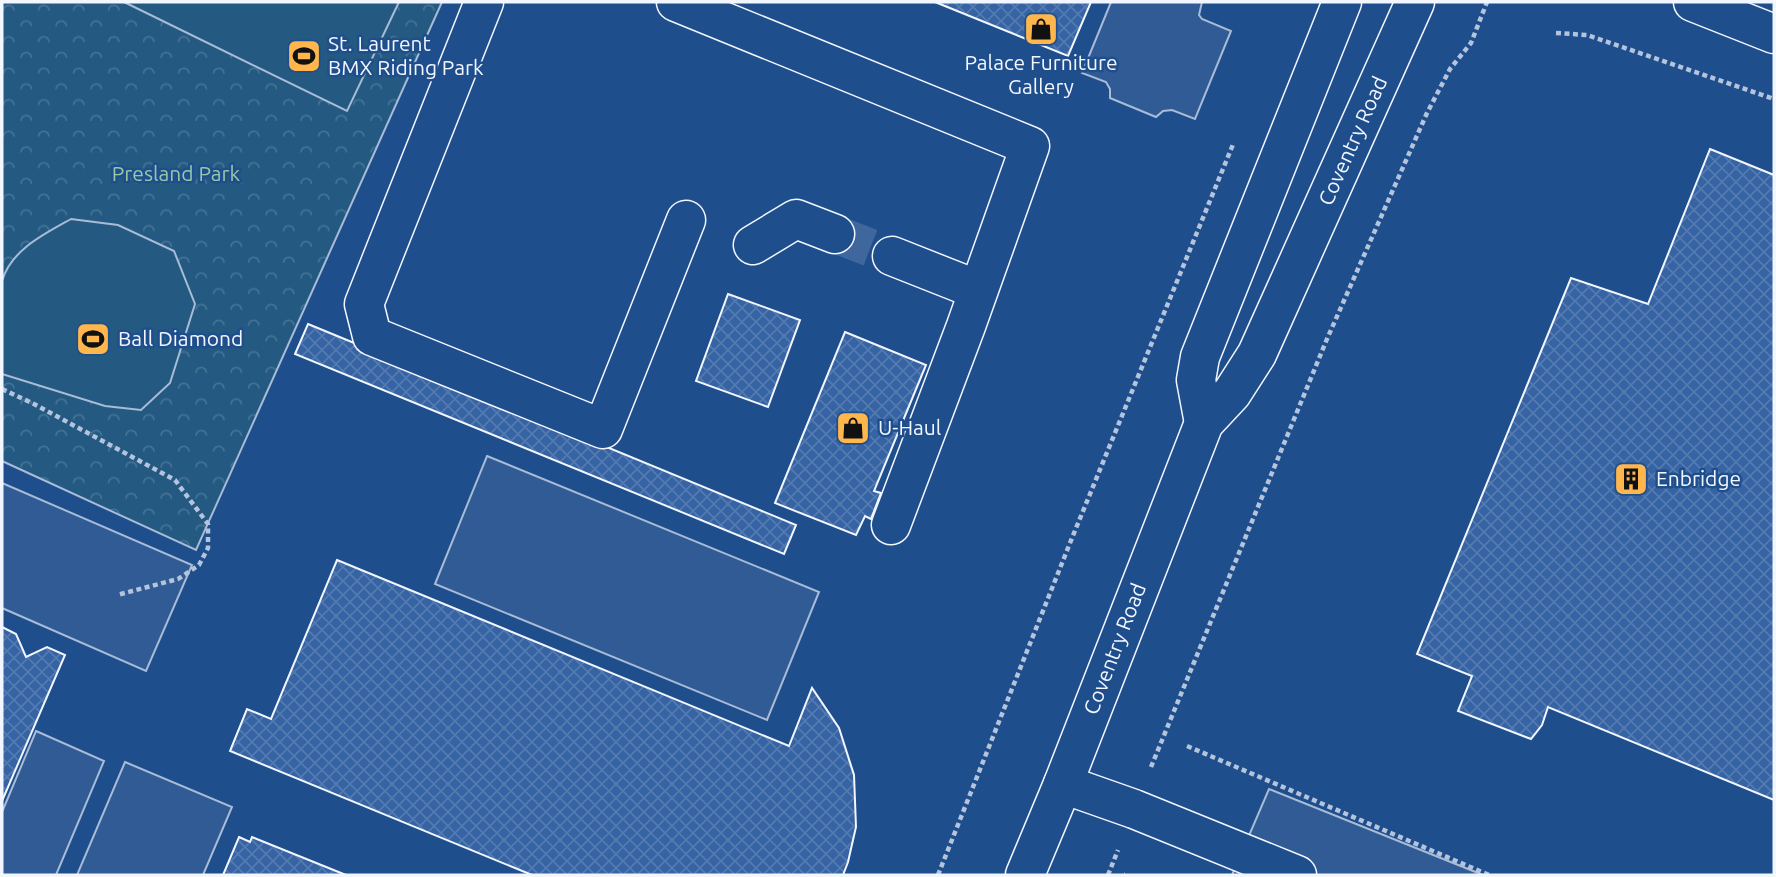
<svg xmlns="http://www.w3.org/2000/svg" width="1776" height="877" font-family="Ubuntu,sans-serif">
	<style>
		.forest { fill: url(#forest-crowns); stroke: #a8bbd7; stroke-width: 2 }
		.pitch { fill: #245a82; stroke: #a8bbd7; stroke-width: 2 }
		.parking { fill: #305b95; stroke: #a8bbd7; stroke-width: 2 }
		.building { fill: url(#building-cross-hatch); stroke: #f2f6ff; stroke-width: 2 }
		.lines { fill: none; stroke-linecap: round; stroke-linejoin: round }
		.minor-tunnel { stroke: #3f679d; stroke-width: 38; stroke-dasharray: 38 19; stroke-linecap: butt }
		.minor-casing { stroke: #f2f6ff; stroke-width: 41 }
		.major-casing { stroke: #f2f6ff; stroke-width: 41 }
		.path { stroke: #b3c4dc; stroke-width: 4.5; stroke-dasharray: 5 3.5; stroke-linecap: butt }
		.minor { stroke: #1f4e8c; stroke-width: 38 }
		.major { stroke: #1f4e8c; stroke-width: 38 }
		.labels { text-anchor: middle; stroke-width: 5; stroke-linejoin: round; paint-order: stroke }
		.poi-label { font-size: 21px; fill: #f2f6ff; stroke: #1f4e8c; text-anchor: start }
		.street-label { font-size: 21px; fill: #f2f6ff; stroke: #1f4e8c }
		.park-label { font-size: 21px; fill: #97c8a6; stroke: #1f4e8c }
	</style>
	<defs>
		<pattern id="forest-crowns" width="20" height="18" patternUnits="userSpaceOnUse" patternTransform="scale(1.75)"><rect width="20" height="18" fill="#245a82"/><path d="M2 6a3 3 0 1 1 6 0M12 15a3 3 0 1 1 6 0" fill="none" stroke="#447295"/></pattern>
		<pattern id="building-cross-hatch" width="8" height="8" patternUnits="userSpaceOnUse" patternTransform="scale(1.75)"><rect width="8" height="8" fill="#3563a3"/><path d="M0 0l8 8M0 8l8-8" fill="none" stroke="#537ab1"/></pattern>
	</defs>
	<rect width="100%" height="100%" fill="#1f4e8c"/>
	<!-- forest -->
	<polygon class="forest" points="2,2 442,2 196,550 2,461"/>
	<!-- pitch -->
	<g class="pitch">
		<polygon points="124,2 399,2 347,111"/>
		<path d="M71 219 118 225 174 251 195 304 170 383 141 410 105 406 2 374V281C11 250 44 234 71 219Z"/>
	</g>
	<!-- parking -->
	<g class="parking">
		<polygon points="1111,2 1202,2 1199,15 1202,19 1231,31 1195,119 1172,110 1163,111 1156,117 1110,98 1110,89 1106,82 1082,73"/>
		<polygon points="487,456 819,592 767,720 435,584"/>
		<polygon points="2,483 192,565 146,671 2,608"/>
		<polygon points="36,731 104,761 56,875 2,875 2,812"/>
		<polygon points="125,762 232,807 203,875 77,875"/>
		<polygon points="1269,789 1483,875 1232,875"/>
	</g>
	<!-- building -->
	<g class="building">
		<polygon points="935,2 1091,2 1068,56"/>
		<polygon points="1710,149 1774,175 1774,800 1548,707 1542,725 1531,739 1458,711 1472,676 1417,654 1571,278 1648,304"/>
		<polygon points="728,294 800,320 768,407 696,381"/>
		<polygon points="308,324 796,525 784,554 295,354"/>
		<polygon points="845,332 926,365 874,491 881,493 871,519 865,516 856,535 775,503"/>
		<polygon points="337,560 789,746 812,688 839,728 854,775 856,827 848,862 843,875 532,875 230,751 247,709 271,719"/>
		<polygon points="2,627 16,634 26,657 47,647 65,655 2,801"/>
		<polygon points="239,837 250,842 252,837 346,875 223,875"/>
	</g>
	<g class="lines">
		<!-- minor-tunnel -->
		<polyline class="minor-tunnel" points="835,234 892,256"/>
		<!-- minor casing -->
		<g class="minor-casing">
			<g id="minor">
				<polyline points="484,2 364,304 372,336 603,429 686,220"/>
				<polyline points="676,2 1030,146 966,326 891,525"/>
				<polyline points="1693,2 1774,34"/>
				<polyline points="753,245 796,219 835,234"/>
				<polyline points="892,256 978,290"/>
				<polyline points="1063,784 1134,809 1297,875"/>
			</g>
		</g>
		<!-- major casing -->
		<g class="major-casing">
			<g id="major">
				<polyline points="1204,423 1196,380 1200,357 1342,2"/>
				<polyline points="1025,875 1063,784 1204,423 1232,393 1257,354 1415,2"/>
			</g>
		</g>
		<!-- path -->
		<g class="path">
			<polyline points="1556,33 1587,35 1774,99"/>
			<polyline points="2,389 34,404 175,480 208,524 208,548 199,565 178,579 117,595"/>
			<polyline points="1187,746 1489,875"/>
			<polyline points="1151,767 1327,339 1427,113 1450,69 1471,43 1487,2"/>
			<polyline points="938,875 1072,538 1234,142"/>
			<polyline points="1108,875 1118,850"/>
			<polyline points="1124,875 1125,875"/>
		</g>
		<!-- minor -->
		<use href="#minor" class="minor"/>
		<!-- major -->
		<use href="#major" class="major"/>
	</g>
	<!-- icons -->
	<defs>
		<g id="shop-square" transform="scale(1.75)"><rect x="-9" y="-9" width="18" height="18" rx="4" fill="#ffb74d" stroke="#1f4e8c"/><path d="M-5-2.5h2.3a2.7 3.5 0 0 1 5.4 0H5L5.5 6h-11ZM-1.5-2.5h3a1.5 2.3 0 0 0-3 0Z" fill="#111"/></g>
		<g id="stadium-square" transform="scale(1.75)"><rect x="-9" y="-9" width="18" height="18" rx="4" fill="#ffb74d" stroke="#1f4e8c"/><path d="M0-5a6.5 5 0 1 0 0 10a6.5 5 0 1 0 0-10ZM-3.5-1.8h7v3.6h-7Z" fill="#111"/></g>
		<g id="building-square" transform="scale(1.75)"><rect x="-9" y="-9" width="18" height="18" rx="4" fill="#ffb74d" stroke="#1f4e8c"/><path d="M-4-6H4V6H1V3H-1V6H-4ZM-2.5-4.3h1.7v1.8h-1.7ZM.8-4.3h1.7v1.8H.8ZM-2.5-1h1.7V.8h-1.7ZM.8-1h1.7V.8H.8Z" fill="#111"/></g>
	</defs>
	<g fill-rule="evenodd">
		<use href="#shop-square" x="1041" y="29"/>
		<use href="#stadium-square" x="304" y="56"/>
		<use href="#stadium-square" x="93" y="339"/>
		<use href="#shop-square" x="853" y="428"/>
		<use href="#building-square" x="1631" y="479"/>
	</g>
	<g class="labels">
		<!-- poi labels -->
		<g class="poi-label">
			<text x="328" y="51">St. Laurent<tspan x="328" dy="24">BMX Riding Park</tspan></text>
			<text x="1041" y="70" text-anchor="middle">Palace Furniture<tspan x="1041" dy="24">Gallery</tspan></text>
			<text x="118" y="346">Ball Diamond</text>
			<text x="878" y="435">U-Haul</text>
			<text x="1656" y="486">Enbridge</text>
		</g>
		<!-- street labels -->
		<g class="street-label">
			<text transform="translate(1353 141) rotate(-66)" y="7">Coventry Road</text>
			<text transform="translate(1115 649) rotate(-69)" y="7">Coventry Road</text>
		</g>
		<!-- park labels -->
		<g class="park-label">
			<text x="176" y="181">Presland Park</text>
		</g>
	</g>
	<!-- border -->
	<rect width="1776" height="877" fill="none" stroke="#f2f6ff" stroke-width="7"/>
</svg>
